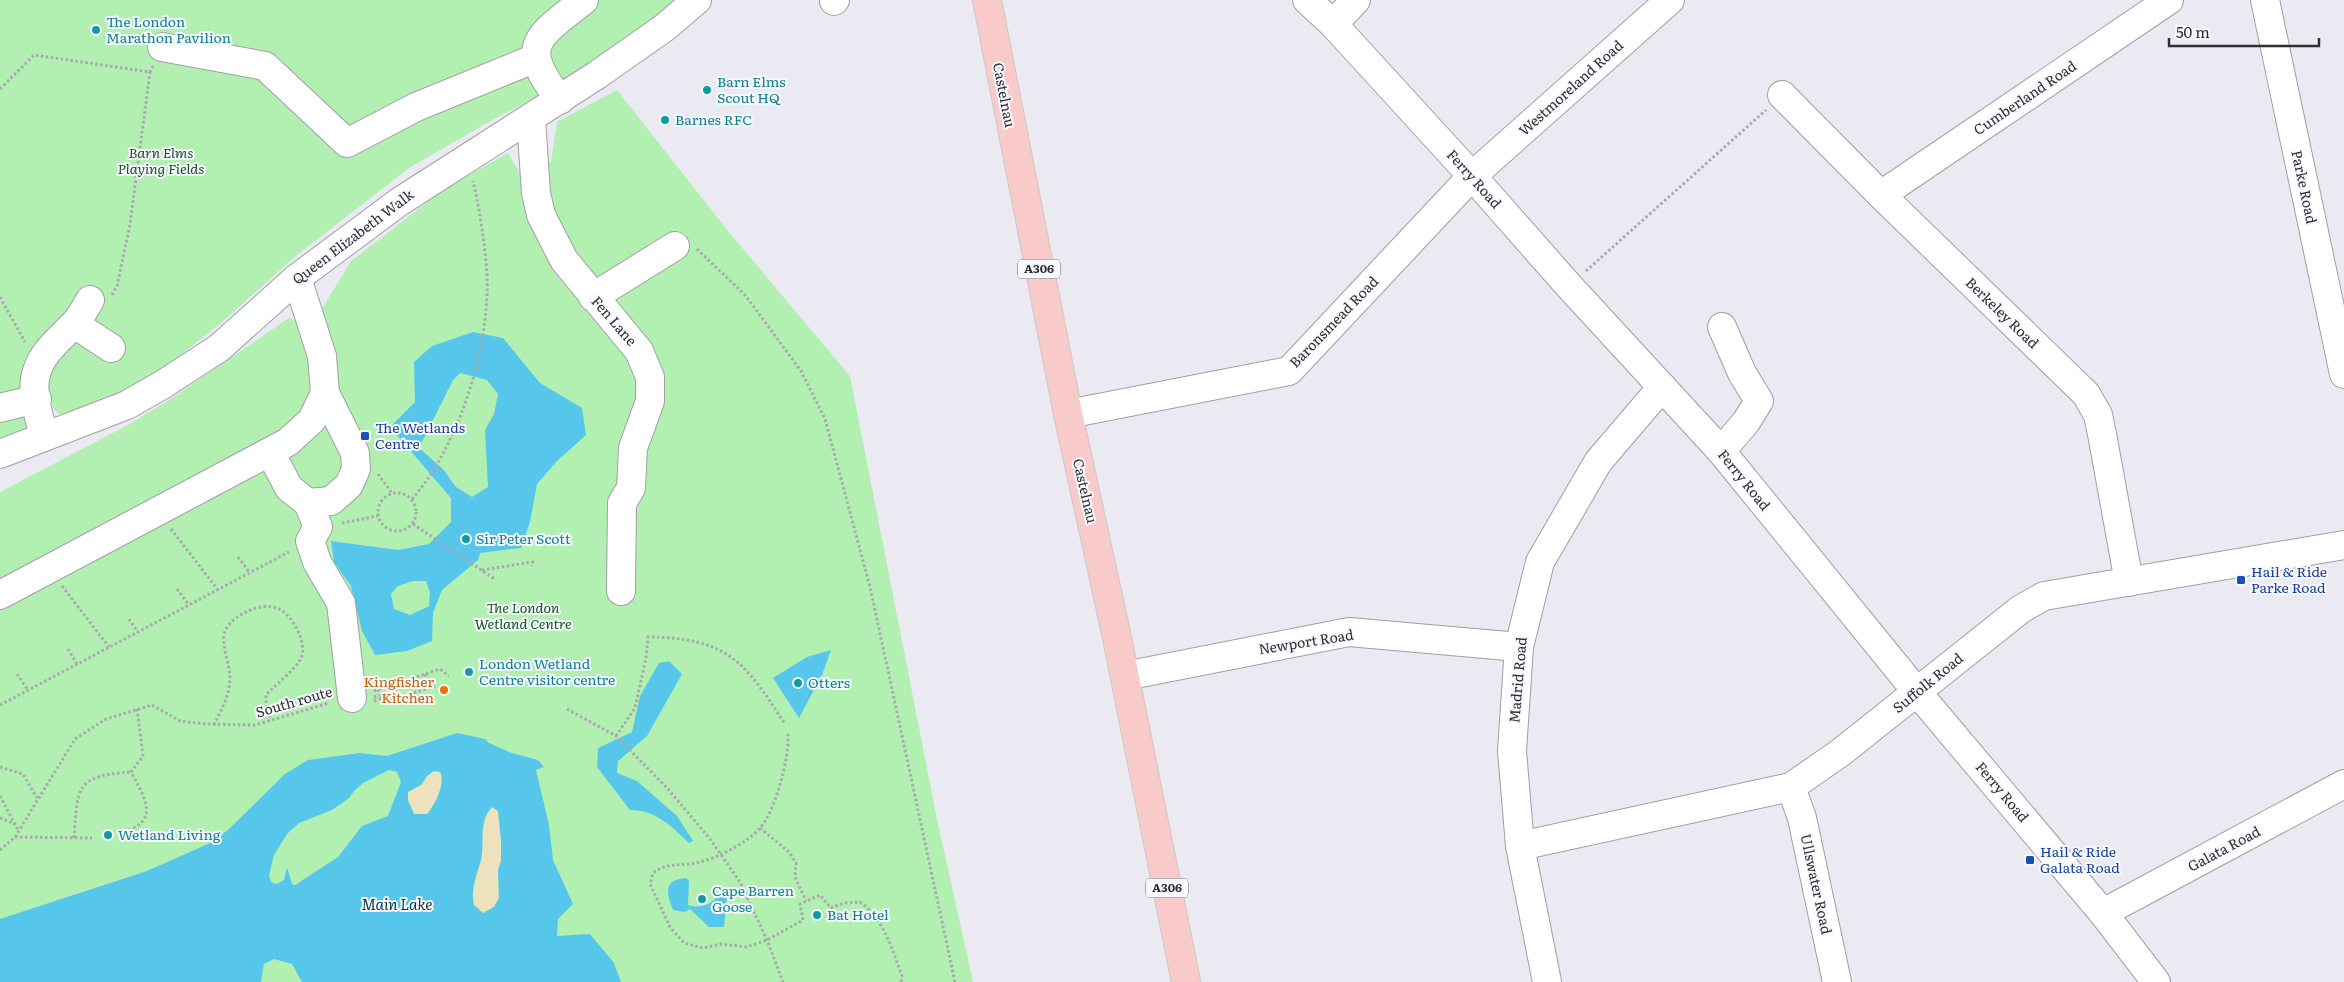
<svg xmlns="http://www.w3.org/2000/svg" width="2344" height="982" font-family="Literata,serif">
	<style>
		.green { fill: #b2f0b2 }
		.sand { fill: #ece2bd }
		.water { fill: #56c7ea; fill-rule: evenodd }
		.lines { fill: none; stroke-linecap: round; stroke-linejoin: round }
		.minor-casing { stroke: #9f9ea6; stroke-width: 30 }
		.major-casing { stroke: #c9c8c9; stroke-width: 30 }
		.path { stroke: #a9a8af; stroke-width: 3; stroke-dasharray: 2.5 2.5; stroke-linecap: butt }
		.minor { stroke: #fff; stroke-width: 28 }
		.major { stroke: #f8cbca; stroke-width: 28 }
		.culture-dot { fill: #0f9aa8; stroke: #f8f8ff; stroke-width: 2 }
		.transit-dot { fill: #1a4fb4; stroke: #f8f8ff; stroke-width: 2 }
		.food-dot { fill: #e8710a; stroke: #f8f8ff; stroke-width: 2 }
		.labels { text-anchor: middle; stroke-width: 4; stroke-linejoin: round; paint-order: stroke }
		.shield { fill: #f8f8ff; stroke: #6b6a6f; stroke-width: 1 }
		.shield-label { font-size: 12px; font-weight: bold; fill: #2e2d31 }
		.culture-label { font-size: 14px; fill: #0d838f; stroke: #f8f8ff; text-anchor: start }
		.street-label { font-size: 14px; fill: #2e2d31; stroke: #f8f8ff }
		.park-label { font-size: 14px; font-style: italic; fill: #105519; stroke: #f8f8ff }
		.transit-label { font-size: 14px; fill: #164399; stroke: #f8f8ff; text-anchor: start }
		.food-label { font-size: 14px; fill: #c56008; stroke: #f8f8ff; text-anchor: end }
		.water-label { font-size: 15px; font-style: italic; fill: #003544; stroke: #f8f8ff }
	</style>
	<rect width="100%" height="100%" fill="#ebeaf3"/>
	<!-- green -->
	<g class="green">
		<polygon points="0,0 678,0 665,12 567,81 494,119 409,168 297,255 222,322 147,382 73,413 59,414 53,408 50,390 0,396"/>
		<polygon points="617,90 728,231 850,376 937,819 973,982 0,982 0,492 126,426 166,402 289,318 300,323 320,312 351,261 443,190 508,153 522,176 551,162 557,122"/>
		<polygon points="23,412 27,430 0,442 0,417"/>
	</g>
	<!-- sand -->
	<g class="sand">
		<path d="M434 771 440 772C445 784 436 805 427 814H414L408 800V792L424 783 427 776Z"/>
		<path d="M492 807 498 811 501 840V861L498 870 499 898 494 907 482 913 474 906C470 885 482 868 482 848 482 835 482 818 492 807Z"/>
	</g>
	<!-- water -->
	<g class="water">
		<path d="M473 332 503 338 540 383 582 408 586 435 557 461 537 484 530 522 521 548 480 553 478 560 442 590 433 613 432 641 407 651 375 655 362 631 351 586 334 562 331 541 398 550 429 544 451 522V498L390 427 415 402 414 362 432 346ZM460 373 487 380 498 394 494 414 485 430 488 487 472 497 456 487 443 469 419 448 453 380ZM413 581H426L430 592 429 606 410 615 394 609 391 594 398 586Z"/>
		<polygon points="831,650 822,675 799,718 773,678 807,657"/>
		<path d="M669 661 682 674 647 736 618 761 617 773 637 781 677 816 693 841 689 843C671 826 656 810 630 810L597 767 598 748 632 732 640 696 659 663Z"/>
		<path d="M457 733 485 739 489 743 512 753 538 760 544 767 536 770 549 825 553 860 573 904 558 919 557 936 590 934 614 963 621 982H302L292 964 274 959 264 964 261 982H0V919L147 871 210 843 228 830 285 774 308 760 360 753 387 756ZM389 770 397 772 401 782 388 816 362 826 338 857 295 885 292 884 287 867 284 880 277 884 271 882 269 875 274 855 287 834 299 823 332 810 349 798 354 791 363 783ZM434 771 440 772C446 783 435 805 427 814H414L408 800V792L421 785 427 776ZM492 807 498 811 501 840V861L498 870 499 898 494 907 483 913 474 905C470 889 477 875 481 860 485 843 478 821 492 807Z"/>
		<path d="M686 878 689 881 688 905C704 910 713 902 724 891L727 896 724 927H709L690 909 685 912 673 910C667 893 662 880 686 878Z"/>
	</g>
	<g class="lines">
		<!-- minor casing -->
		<g class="minor-casing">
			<g id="minor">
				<polyline points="1307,0 1333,24 1472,176 1569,286 1721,451 1917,692 2103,913 2156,982"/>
				<polyline points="2265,0 2344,374"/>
				<polyline points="834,1 835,0"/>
				<polyline points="1333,24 1356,0"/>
				<polyline points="162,47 265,66 347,143 416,107 536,58"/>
				<polyline points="1782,95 1881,195 2086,394 2098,415 2102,434 2129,582"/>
				<path d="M560 100C517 44 537 38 584 0"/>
				<polyline points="531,119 536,193 541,215 564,260 639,351 650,377 650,401 633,448 631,488 622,503 621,591"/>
				<polyline points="1881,195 2169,0"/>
				<polyline points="593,297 675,246"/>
				<polyline points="77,322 85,331 111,348"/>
				<polyline points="0,408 37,399"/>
				<polyline points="1068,414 1289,371 1472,176 1670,0"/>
				<path d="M44 437C40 419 32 397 35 379 39 354 59 340 75 323 81 317 85 308 90 300"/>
				<polyline points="1721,451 1746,422 1759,401 1742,373 1722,327"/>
				<polyline points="270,452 289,488 308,503 331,501 349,485 356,469 355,453 325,393 322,356 297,278"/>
				<polyline points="0,454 127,405 162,385 219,348 297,278 399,202 597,75 664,28 697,0"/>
				<polyline points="308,503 318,527 310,541 317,562 341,603 352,698"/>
				<polyline points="0,595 288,442 312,420 325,393"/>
				<polyline points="1125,676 1349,632 1519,647"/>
				<polyline points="1791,787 1802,818 1837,982"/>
				<polyline points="1520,846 1791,787 1840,753 2021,609 2044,596 2344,545"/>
				<polyline points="2103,913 2344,784"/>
				<polyline points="1547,982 1520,846 1512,751 1519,647 1540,562 1598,462 1662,387"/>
			</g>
		</g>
		<!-- major casing -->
		<g class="major-casing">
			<polyline id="major" points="987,0 1068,414 1116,633 1186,982"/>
		</g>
		<!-- path -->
		<g class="path">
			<polyline points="0,89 34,55 150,72 153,66"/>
			<polyline points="697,249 745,295 801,371 825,419 870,587 955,982"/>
			<polyline points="1586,271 1766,110"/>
			<polyline points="112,295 117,286 130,224 150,72"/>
			<polyline points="0,297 25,342"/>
			<polyline points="378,474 392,493"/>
			<circle cx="397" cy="512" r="19"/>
			<path d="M412 499C459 446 490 347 487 275 485 243 480 212 473 181"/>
			<polyline points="342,523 378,516"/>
			<polyline points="413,524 496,580"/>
			<polyline points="171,529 218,590"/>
			<polyline points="238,557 250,573"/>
			<polyline points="482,570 533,562 532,566"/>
			<polyline points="62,586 109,647"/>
			<polyline points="177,589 189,605"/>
			<polyline points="129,619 138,632"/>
			<polyline points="68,649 77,664"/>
			<polyline points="17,674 28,690"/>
			<polyline points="425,674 429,684"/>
			<polyline points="374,691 440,669 449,676"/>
			<polyline points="374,697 380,695 378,690"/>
			<polyline points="374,701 381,698 384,703 435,686"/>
			<polyline points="0,705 289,552"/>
			<polyline points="567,709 616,736 668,789 710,839 740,882 767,940 783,982"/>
			<path d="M214 725C221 710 230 695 230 678 230 663 219 641 226 629 235 614 262 601 279 609 293 615 308 645 301 658 296 669 275 685 266 695V706L271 720"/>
			<path d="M788 734C790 756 775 812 760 828 747 843 719 857 700 862 682 867 669 861 653 873L650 884 670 927 684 943 703 948 721 944 747 947 767 940 803 920 800 904 820 895 831 908 844 903 860 902C884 919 892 949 902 976L901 982"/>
			<path d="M616 736 635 708 646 658 648 637C728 638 744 661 785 724"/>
			<polyline points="0,767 23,774 37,798"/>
			<polyline points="0,796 18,830"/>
			<polyline points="0,818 15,824"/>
			<polyline points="760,828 789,852 796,863 795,877 806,901"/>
			<path d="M124 832C161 820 144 797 131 772L143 756 137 708"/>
			<polyline points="15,837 92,838"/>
			<path d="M74 838C78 786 75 776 131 772"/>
			<polyline points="0,850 15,837 75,739 106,719 152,705 180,721 206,724 255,725 329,703"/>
		</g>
		<!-- minor -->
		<use href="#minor" class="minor"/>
		<!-- major -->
		<use href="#major" class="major"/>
	</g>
	<!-- markers -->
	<g class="culture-dot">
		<circle cx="96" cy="30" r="5"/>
		<circle cx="707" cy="90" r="5"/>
		<circle cx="665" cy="120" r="5"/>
		<circle cx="466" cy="539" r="5"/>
		<circle cx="469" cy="672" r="5"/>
		<circle cx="798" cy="683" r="5"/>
		<circle cx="108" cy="835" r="5"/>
		<circle cx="702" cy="899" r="5"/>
		<circle cx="817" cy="915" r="5"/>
	</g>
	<g class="transit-dot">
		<rect x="360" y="431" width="10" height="10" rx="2.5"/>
		<rect x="2236" y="575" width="10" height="10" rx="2.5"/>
		<rect x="2025" y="855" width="10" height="10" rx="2.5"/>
	</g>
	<circle class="food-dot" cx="444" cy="690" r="5"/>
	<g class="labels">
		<!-- shield labels -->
		<g class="shield">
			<rect x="1018" y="259.5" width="42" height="19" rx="4"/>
			<rect x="1146" y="878.5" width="42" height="19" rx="4"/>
		</g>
		<g class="shield-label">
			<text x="1039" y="273">A306</text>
			<text x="1167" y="892">A306</text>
		</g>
		<!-- culture labels -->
		<g class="culture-label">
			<text x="106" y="27">The London<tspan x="106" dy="16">Marathon Pavilion</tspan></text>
			<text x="717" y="87">Barn Elms<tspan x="717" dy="16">Scout HQ</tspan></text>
			<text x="675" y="125">Barnes RFC</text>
			<text x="476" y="544">Sir Peter Scott</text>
			<text x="479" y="669">London Wetland<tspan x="479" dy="16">Centre visitor centre</tspan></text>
			<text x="808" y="688">Otters</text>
			<text x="118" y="840">Wetland Living</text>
			<text x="712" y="896">Cape Barren<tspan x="712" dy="16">Goose</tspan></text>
			<text x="827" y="920">Bat Hotel</text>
		</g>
		<!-- street labels -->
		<g class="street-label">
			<text transform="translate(1571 88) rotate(-42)" y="5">Westmoreland Road</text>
			<text transform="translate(1004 95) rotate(79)" y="5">Castelnau</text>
			<text transform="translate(2025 98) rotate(-34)" y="5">Cumberland Road</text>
			<text transform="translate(1474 179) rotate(48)" y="5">Ferry Road</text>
			<text transform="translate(2304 187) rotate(78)" y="5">Parke Road</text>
			<text transform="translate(353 237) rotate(-37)" y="5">Queen Elizabeth Walk</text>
			<text transform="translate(2002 313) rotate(44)" y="5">Berkeley Road</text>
			<text transform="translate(614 321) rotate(49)" y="5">Fen Lane</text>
			<text transform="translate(1334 322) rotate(-46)" y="5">Baronsmead Road</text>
			<text transform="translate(1744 480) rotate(51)" y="5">Ferry Road</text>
			<text transform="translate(1085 491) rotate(77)" y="5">Castelnau</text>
			<text transform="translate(1306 642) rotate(-9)" y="5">Newport Road</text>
			<text transform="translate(1518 680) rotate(-85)" y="5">Madrid Road</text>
			<text transform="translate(1928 683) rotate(-39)" y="5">Suffolk Road</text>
			<text transform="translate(294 702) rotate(-16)" y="5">South route</text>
			<text transform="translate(2002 792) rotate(50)" y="5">Ferry Road</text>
			<text transform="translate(2224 849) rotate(-28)" y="5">Galata Road</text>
			<text transform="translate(1816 884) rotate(78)" y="5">Ullswater Road</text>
		</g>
		<!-- park labels -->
		<g class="park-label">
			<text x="161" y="158">Barn Elms<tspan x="161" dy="16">Playing Fields</tspan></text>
			<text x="523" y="613">The London<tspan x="523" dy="16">Wetland Centre</tspan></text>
		</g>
		<!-- transit labels -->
		<g class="transit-label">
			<text x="375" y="433">The Wetlands<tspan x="375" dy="16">Centre</tspan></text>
			<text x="2251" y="577">Hail &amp; Ride<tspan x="2251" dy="16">Parke Road</tspan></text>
			<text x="2040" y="857">Hail &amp; Ride<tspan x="2040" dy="16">Galata Road</tspan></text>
		</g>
		<!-- food labels -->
		<g class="food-label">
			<text x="434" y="687">Kingfisher<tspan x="434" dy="16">Kitchen</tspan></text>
		</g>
		<!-- water labels -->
		<g class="water-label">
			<text x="397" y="910">Main Lake</text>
		</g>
	</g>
	<!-- scale -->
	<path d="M2169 38v8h150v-8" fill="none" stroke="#2e2d31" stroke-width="2.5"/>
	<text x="2176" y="38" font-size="15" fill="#2e2d31" stroke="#f8f8ff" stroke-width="4" paint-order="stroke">50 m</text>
</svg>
